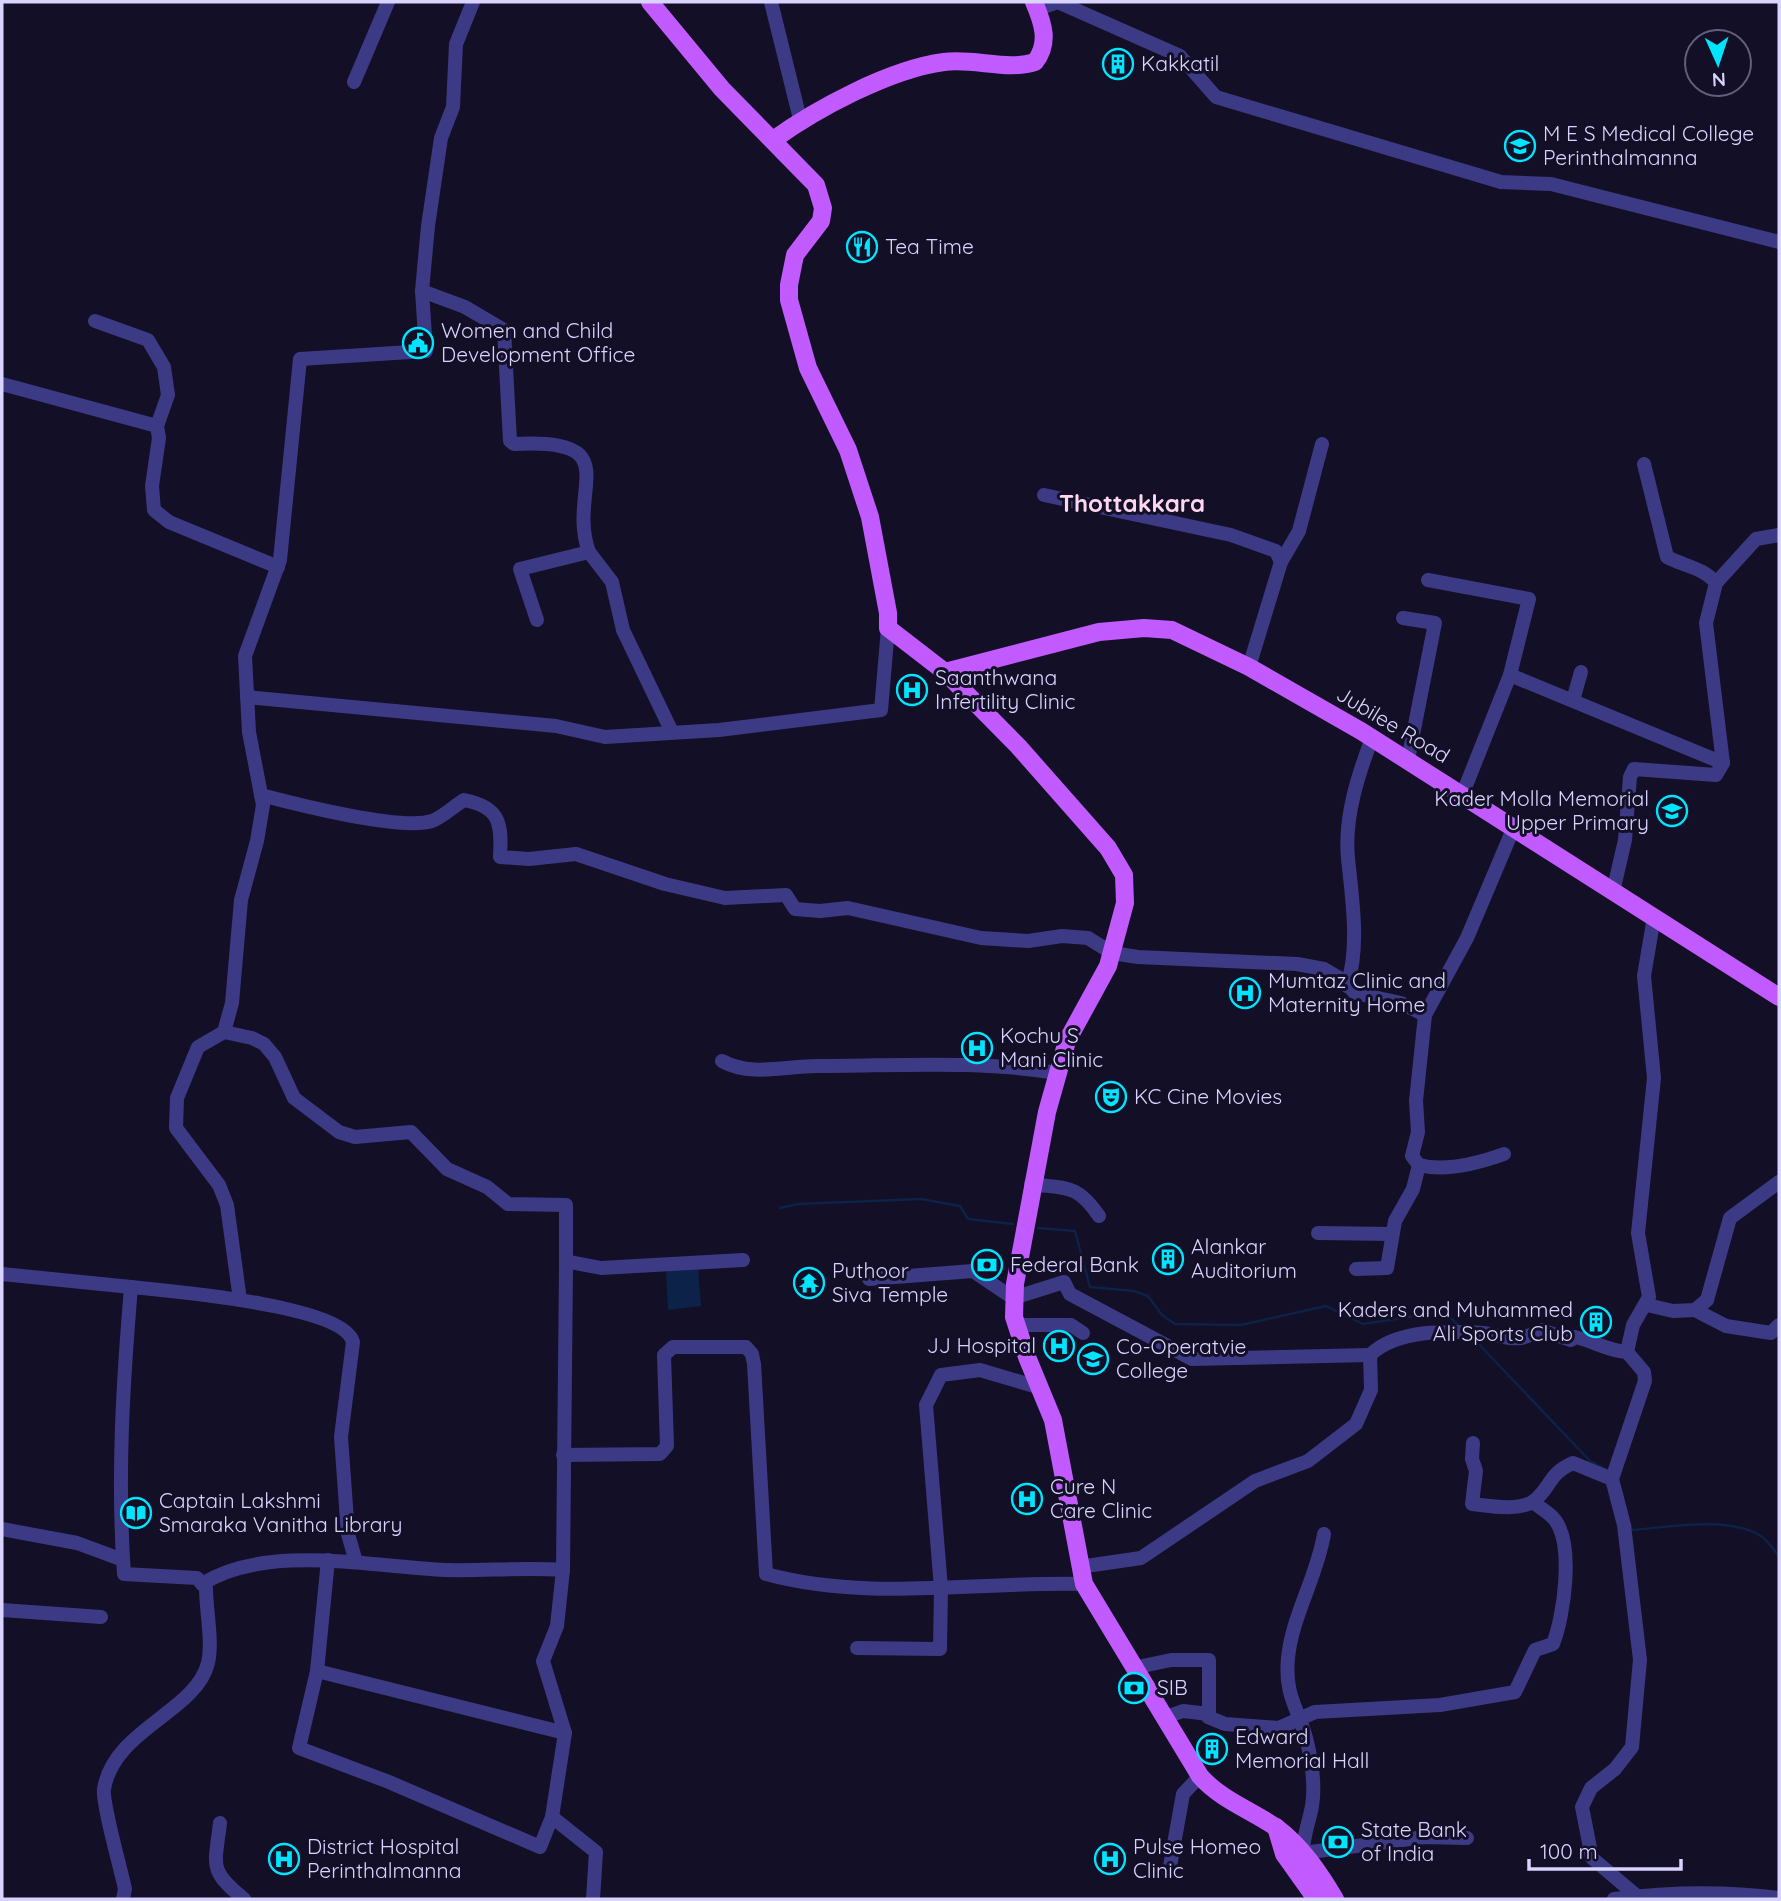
<svg xmlns="http://www.w3.org/2000/svg" width="1781" height="1901" font-family="Quicksand,sans-serif">
	<style>
		.water { fill: #0c2248 }
		.lines { fill: none; stroke-linecap: round; stroke-linejoin: round }
		.stream { stroke: #0c2248; stroke-width: 2.5 }
		.minor { stroke: #3d3a85; stroke-width: 14 }
		.major { stroke: #c25bff; stroke-width: 18 }
		.labels { text-anchor: middle; stroke-width: 6; stroke-linejoin: round; paint-order: stroke }
		.poi-label { font-size: 21px; fill: #d9d4ff; stroke: #130f26; text-anchor: start }
		.street-label { font-size: 21px; fill: #d9d4ff; stroke: #130f26 }
		.quarter-label { font-size: 24px; font-weight: bold; fill: #ffd6f0; stroke: #130f26 }
	</style>
	<rect width="100%" height="100%" fill="#130f26"/>
	<!-- water -->
	<polygon class="water" points="698,1267 701,1306 668,1310 666,1270"/>
	<g class="lines">
		<!-- stream -->
		<g class="stream">
			<polyline points="780,1208 798,1204 921,1199 960,1206 968,1219 1013,1224"/>
			<polyline points="1038,1228 1075,1231 1090,1287 1134,1291 1148,1296 1162,1315 1175,1324 1241,1325 1326,1306 1363,1324 1435,1313 1450,1317 1458,1325"/>
			<polyline points="1473,1338 1590,1461 1607,1470"/>
			<path d="M1630 1524 1632 1530C1668 1527 1730 1516 1761 1536 1768 1541 1774 1550 1779 1556"/>
		</g>
		<!-- minor -->
		<g class="minor">
			<polyline points="771,2 800,119"/>
			<polyline points="1037,9 1058,2 1180,56 1216,97 1501,182 1551,184 1779,242"/>
			<polyline points="354,82 388,2"/>
			<path d="M422 291 465 307 504 330 510 441 514 444C630 438 566 489 589 552"/>
			<polyline points="95,321 148,340 164,367 168,395 157,426 159,438 152,486 154,510 169,522 278,567"/>
			<polyline points="2,384 157,426"/>
			<path d="M1644 464 1667 557C1684 566 1704 568 1716 583"/>
			<polyline points="1044,495 1231,535 1276,551 1281,562 1249,667"/>
			<polyline points="1281,562 1299,531 1322,444"/>
			<polyline points="1428,580 1529,599 1510,675 1463,793"/>
			<polyline points="1403,618 1435,623 1408,760"/>
			<polyline points="537,620 520,569 589,552 612,582 623,630 671,730"/>
			<polyline points="1510,675 1723,763 1706,623 1716,583 1756,539 1779,535"/>
			<polyline points="247,697 556,726 605,737 719,730 881,710 888,628"/>
			<polyline points="1573,700 1581,672"/>
			<path d="M261 795C295 804 401 831 432 821 443 817 454 806 464 800 500 807 502 823 500 857L529 859 576 854 665 884 725 898 786 895 795 909 820 911 848 908 981 938 1028 941 1062 936 1088 938 1112 953 1138 957 1297 964 1324 969 1343 980 1355 993 1401 1003 1425 1015"/>
			<polyline points="1613,892 1625,840 1630,777 1634,769 1716,775 1723,763"/>
			<path d="M1347 986C1360 946 1352 899 1348 858 1344 818 1358 775 1372 738"/>
			<polyline points="224,1032 252,1038 264,1044 275,1057 294,1098 339,1132 355,1137 411,1132 447,1169 487,1187 508,1204 566,1205 566,1268"/>
			<path d="M722 1061C751 1077 786 1066 817 1066 896 1066 978 1060 1057 1073"/>
			<path d="M1504 1154C1479 1163 1446 1172 1419 1165L1412 1156 1418 1132 1416 1101 1425 1015 1467 938 1514 827"/>
			<path d="M1031 1184C1068 1189 1077 1184 1099 1216"/>
			<polyline points="1318,1233 1392,1234"/>
			<polyline points="1356,1269 1387,1268 1395,1221 1413,1189 1419,1165"/>
			<polyline points="2,1274 131,1287"/>
			<polyline points="869,1279 973,1271 1013,1298 1064,1282 1070,1294 1192,1359 1370,1355"/>
			<polyline points="240,1300 227,1205 219,1185 176,1128 177,1098 198,1047 224,1032 232,1003 241,900 257,841 263,805 249,732 245,656 280,560 300,359 426,351 422,291 428,226 441,138 453,107 456,44 473,2"/>
			<polyline points="1647,1305 1673,1311 1695,1310 1707,1300 1730,1218 1779,1182"/>
			<polyline points="1695,1310 1726,1326 1771,1333 1779,1325"/>
			<polyline points="1016,1325 1071,1325 1083,1333"/>
			<path d="M1473 1443 1472 1459 1476 1471 1472 1504C1489 1506 1521 1512 1535 1500 1552 1486 1548 1474 1573 1463L1612 1479"/>
			<path d="M563 1455 660 1454 667 1446 664 1355 673 1347H746L752 1354 754 1364 766 1574C869 1602 979 1581 1084 1584"/>
			<polyline points="2,1529 77,1543 123,1560"/>
			<path d="M1324 1534C1317 1577 1292 1616 1288 1658 1284 1699 1301 1711 1308 1746 1312 1764 1315 1788 1312 1806 1309 1823 1303 1835 1303 1853L1425 1837 1467 1838"/>
			<path d="M1079 1567 1141 1558 1255 1481 1308 1461 1356 1424 1371 1390 1370 1355C1397 1329 1447 1331 1483 1333 1495 1334 1509 1340 1521 1338 1527 1337 1535 1333 1541 1330L1571 1340 1575 1337C1594 1341 1608 1351 1627 1352"/>
			<polyline points="563,1570 566,1268 570,1262 601,1268 743,1260"/>
			<path d="M202 1584C266 1543 373 1567 445 1570 485 1571 524 1567 563 1570L557 1626 543 1661 565 1733"/>
			<polyline points="2,1610 101,1617"/>
			<polyline points="857,1648 940,1649 941,1588 926,1405 941,1375 980,1370 1041,1388"/>
			<polyline points="1133,1668 1171,1660 1209,1660 1209,1714"/>
			<polygon points="317,1671 565,1733 552,1817 540,1847 389,1782 299,1748"/>
			<polyline points="317,1671 328,1560"/>
			<path d="M1163 1718 1183 1711 1209 1714 1208 1717 1225 1724 1279 1728 1315 1712 1440 1705 1515 1692 1535 1650 1553 1644C1564 1616 1574 1545 1555 1520 1550 1513 1540 1508 1533 1502"/>
			<polyline points="552,1817 596,1852 593,1899"/>
			<path d="M220 1823C215 1866 208 1870 244 1899"/>
			<polyline points="1169,1872 1183,1794 1200,1776"/>
			<polyline points="1637,1896 1592,1858 1582,1807 1591,1788 1615,1769 1632,1747 1640,1660 1624,1525 1612,1479 1645,1381 1644,1372 1627,1352 1633,1325 1649,1297 1638,1233 1654,1078 1644,976 1654,917"/>
			<path d="M123 1899 125 1889C121 1870 102 1803 104 1789 114 1729 196 1712 208 1663 213 1641 206 1611 206 1588L197 1578 124 1574C117 1477 123 1383 131 1287 169 1291 343 1305 353 1342L341 1437 348 1534 356 1562"/>
			<path d="M1614 1899C1669 1892 1724 1891 1779 1898"/>
		</g>
		<!-- major -->
		<g class="major">
			<path d="M650 2 722 89 816 185 823 208 821 221 795 255 789 285V300L808 368 848 450 870 517 888 613V628L945 672 1018 746 1108 848 1124 875 1125 903 1108 966 1067 1041 1047 1112 1015 1284 1014 1317 1027 1357 1053 1420 1084 1584 1200 1776C1221 1800 1251 1810 1277 1828 1302 1847 1319 1872 1335 1899"/>
			<path d="M773 140C816 109 890 69 944 62 974 58 1008 71 1035 62 1050 43 1043 23 1034 2"/>
			<polyline points="945,672 1099,632 1144,628 1172,630 1249,667 1361,731 1779,997"/>
			<polyline points="1276,1827 1284,1854 1316,1899"/>
		</g>
	</g>
	<!-- icons -->
	<defs>
		<g id="building-ring" transform="scale(1.575)"><circle r="9.5" fill="#130f26" stroke="#00e5ff" stroke-width="1.5"/><path d="M-4-6H4V6H1V3H-1V6H-4ZM-2.5-4.3h1.7v1.8h-1.7ZM.8-4.3h1.7v1.8H.8ZM-2.5-1h1.7V.8h-1.7ZM.8-1h1.7V.8H.8Z" fill="#00e5ff"/></g>
		<g id="school-ring" transform="scale(1.575)"><circle r="9.5" fill="#130f26" stroke="#00e5ff" stroke-width="1.5"/><path d="M0-5L7-2L0 1L-7-2ZM-4 1L0 2.5L4 1V4Q0 6-4 4Z" fill="#00e5ff"/></g>
		<g id="restaurant-ring" transform="scale(1.575)"><circle r="9.5" fill="#130f26" stroke="#00e5ff" stroke-width="1.5"/><path d="M-5-6h1v4h1v-4h1v4h1v-4h1v5L-1.5 .5V6h-2V.5L-5-1ZM5-6V6H3V1.5H1.5Q1.5-4 5-6Z" fill="#00e5ff"/></g>
		<g id="civic-ring" transform="scale(1.575)"><circle r="9.5" fill="#130f26" stroke="#00e5ff" stroke-width="1.5"/><path d="M-.6-6.5H3V-4.5H.6V-3L4-1V1h2V6H-6V1h2V-1L-.6-3ZM-1.2 2.5V6h2.4V2.5Z" fill="#00e5ff"/></g>
		<g id="hospital-ring" transform="scale(1.575)"><circle r="9.5" fill="#130f26" stroke="#00e5ff" stroke-width="1.5"/><path d="M-5-5h3v3.5h4V-5h3V5h-3V1.5h-4V5h-3Z" fill="#00e5ff"/></g>
		<g id="theatre-ring" transform="scale(1.575)"><circle r="9.5" fill="#130f26" stroke="#00e5ff" stroke-width="1.5"/><path d="M-5-5.5Q0-4 5-5.5V0Q5 5 0 6Q-5 5-5 0ZM-3.3-2.5H-1v1.5H-3.3ZM1-2.5H3.3v1.5H1ZM-2.8 1Q0 5.5 2.8 1Z" fill="#00e5ff"/></g>
		<g id="bank-ring" transform="scale(1.575)"><circle r="9.5" fill="#130f26" stroke="#00e5ff" stroke-width="1.5"/><path d="M-6-4H6V4H-6ZM0-2.3a2.3 2.3 0 1 0 0 4.6a2.3 2.3 0 1 0 0-4.6Z" fill="#00e5ff"/></g>
		<g id="temple-ring" transform="scale(1.575)"><circle r="9.5" fill="#130f26" stroke="#00e5ff" stroke-width="1.5"/><path d="M0-6L5-2H3V0L6.5 2.5H4V6H1.5V3h-3V6H-4V2.5H-6.5L-3 0V-2H-5Z" fill="#00e5ff"/></g>
		<g id="university-ring" transform="scale(1.575)"><circle r="9.5" fill="#130f26" stroke="#00e5ff" stroke-width="1.5"/><path d="M0-5L7-2L0 1L-7-2ZM-4 1L0 2.5L4 1V4Q0 6-4 4Z" fill="#00e5ff"/></g>
		<g id="library-ring" transform="scale(1.575)"><circle r="9.5" fill="#130f26" stroke="#00e5ff" stroke-width="1.5"/><path d="M-6-4Q-3-5.5-.7-3.5V5Q-3 3-6 4ZM6-4Q3-5.5 .7-3.5V5Q3 3 6 4Z" fill="#00e5ff"/></g>
	</defs>
	<g fill-rule="evenodd">
		<use href="#building-ring" x="1118" y="64"/>
		<use href="#school-ring" x="1520" y="146"/>
		<use href="#restaurant-ring" x="862" y="247"/>
		<use href="#civic-ring" x="418" y="343"/>
		<use href="#hospital-ring" x="912" y="690"/>
		<use href="#school-ring" x="1672" y="811"/>
		<use href="#hospital-ring" x="1245" y="993"/>
		<use href="#hospital-ring" x="977" y="1048"/>
		<use href="#theatre-ring" x="1111" y="1097"/>
		<use href="#building-ring" x="1168" y="1259"/>
		<use href="#bank-ring" x="987" y="1265"/>
		<use href="#temple-ring" x="809" y="1283"/>
		<use href="#building-ring" x="1596" y="1322"/>
		<use href="#hospital-ring" x="1059" y="1346"/>
		<use href="#university-ring" x="1093" y="1359"/>
		<use href="#hospital-ring" x="1027" y="1499"/>
		<use href="#library-ring" x="136" y="1513"/>
		<use href="#bank-ring" x="1134" y="1688"/>
		<use href="#building-ring" x="1212" y="1749"/>
		<use href="#bank-ring" x="1338" y="1842"/>
		<use href="#hospital-ring" x="284" y="1859"/>
		<use href="#hospital-ring" x="1110" y="1859"/>
	</g>
	<g class="labels">
		<!-- poi labels -->
		<g class="poi-label">
			<text x="1141" y="71">Kakkatil</text>
			<text x="1543" y="141">M E S Medical College<tspan x="1543" dy="24">Perinthalmanna</tspan></text>
			<text x="885" y="254">Tea Time</text>
			<text x="441" y="338">Women and Child<tspan x="441" dy="24">Development Office</tspan></text>
			<text x="935" y="685">Saanthwana<tspan x="935" dy="24">Infertility Clinic</tspan></text>
			<text x="1649" y="806" text-anchor="end">Kader Molla Memorial<tspan x="1649" dy="24">Upper Primary</tspan></text>
			<text x="1268" y="988">Mumtaz Clinic and<tspan x="1268" dy="24">Maternity Home</tspan></text>
			<text x="1000" y="1043">Kochu S<tspan x="1000" dy="24">Mani Clinic</tspan></text>
			<text x="1134" y="1104">KC Cine Movies</text>
			<text x="1191" y="1254">Alankar<tspan x="1191" dy="24">Auditorium</tspan></text>
			<text x="1010" y="1272">Federal Bank</text>
			<text x="832" y="1278">Puthoor<tspan x="832" dy="24">Siva Temple</tspan></text>
			<text x="1573" y="1317" text-anchor="end">Kaders and Muhammed<tspan x="1573" dy="24">Ali Sports Club</tspan></text>
			<text x="1036" y="1353" text-anchor="end">JJ Hospital</text>
			<text x="1116" y="1354">Co-Operatvie<tspan x="1116" dy="24">College</tspan></text>
			<text x="1050" y="1494">Cure N<tspan x="1050" dy="24">Care Clinic</tspan></text>
			<text x="159" y="1508">Captain Lakshmi<tspan x="159" dy="24">Smaraka Vanitha Library</tspan></text>
			<text x="1157" y="1695">SIB</text>
			<text x="1235" y="1744">Edward<tspan x="1235" dy="24">Memorial Hall</tspan></text>
			<text x="1361" y="1837">State Bank<tspan x="1361" dy="24">of India</tspan></text>
			<text x="307" y="1854">District Hospital<tspan x="307" dy="24">Perinthalmanna</tspan></text>
			<text x="1133" y="1854">Pulse Homeo<tspan x="1133" dy="24">Clinic</tspan></text>
		</g>
		<!-- street labels -->
		<g class="street-label">
			<text transform="translate(1393 725) rotate(31)" y="7">Jubilee Road</text>
		</g>
		<!-- quarter labels -->
		<g class="quarter-label">
			<text x="1132" y="512">Thottakkara</text>
		</g>
	</g>
	<!-- border -->
	<rect width="1781" height="1901" fill="none" stroke="#d9d4ff" stroke-width="7"/>
	<!-- north arrow -->
	<g transform="translate(1718 63) rotate(177)"><circle r="33" fill="#130f26" stroke="#625e7d" stroke-width="2"/>
	<path d="M0-5L12 26L0 18L-12 26Z" fill="#00e5ff"/>
	<text y="-10" font-size="19" font-weight="bold" text-anchor="middle" fill="#d9d4ff">N</text>
	</g>
	<!-- scale -->
	<path d="M1529 1859v10h152v-10" fill="none" stroke="#d9d4ff" stroke-width="3.5"/>
	<text x="1540" y="1859" font-size="21" fill="#d9d4ff" stroke="#130f26" stroke-width="5" paint-order="stroke">100 m</text>
</svg>
